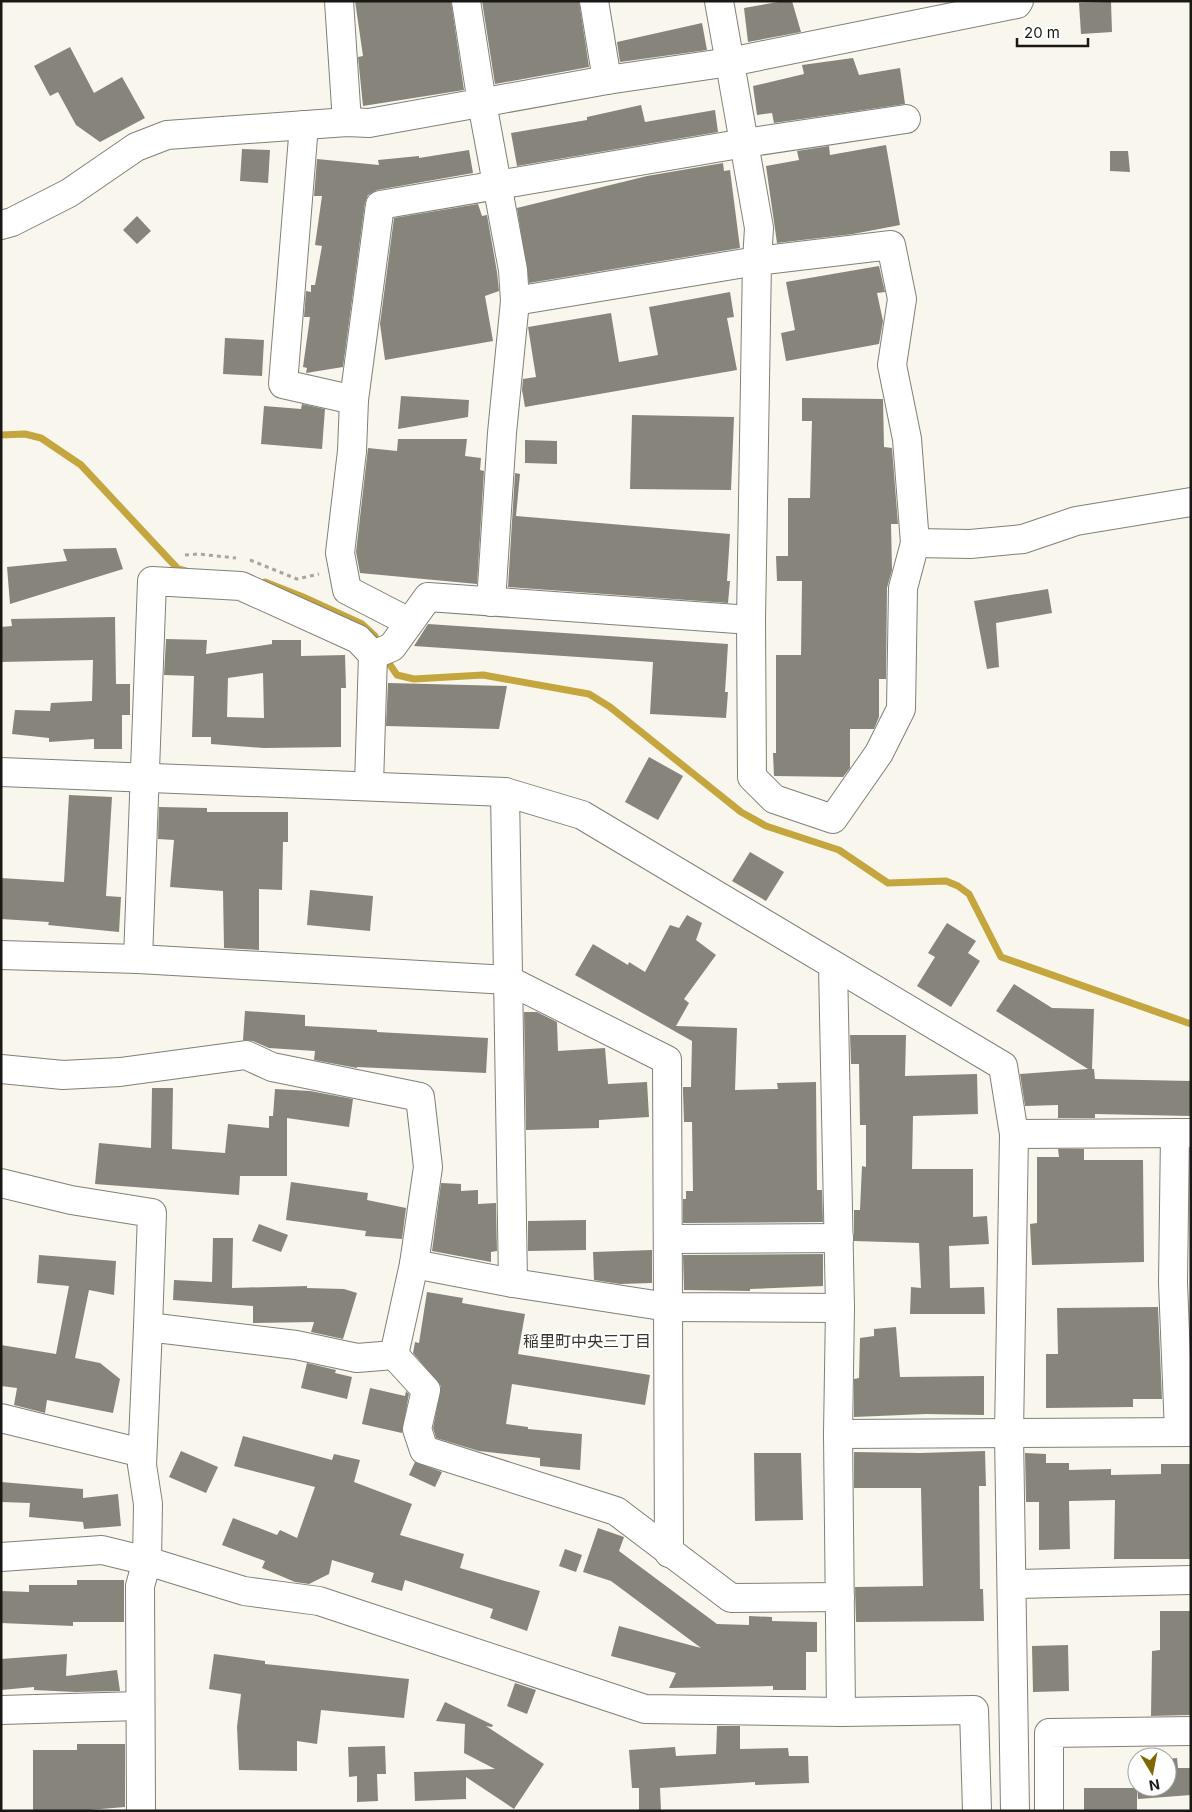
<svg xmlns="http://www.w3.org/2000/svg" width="1192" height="1812" font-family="Inter,'Noto Sans JP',sans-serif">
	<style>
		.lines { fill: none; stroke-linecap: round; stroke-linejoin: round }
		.stream { stroke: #c4a53e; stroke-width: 7 }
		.building { fill: #87847c; fill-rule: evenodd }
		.street-casing { stroke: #827f77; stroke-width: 30 }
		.secondary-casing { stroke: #827f77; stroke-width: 30 }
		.path { stroke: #a8a69f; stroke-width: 3; stroke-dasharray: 4 4; stroke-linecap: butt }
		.street { stroke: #fff; stroke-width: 28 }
		.secondary { stroke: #fff; stroke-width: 28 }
		.labels { text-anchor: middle; stroke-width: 4; stroke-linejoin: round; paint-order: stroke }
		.neighbourhood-label { font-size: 16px; fill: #38362f; stroke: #fff }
	</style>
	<rect width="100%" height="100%" fill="#f9f6ed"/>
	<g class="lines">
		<!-- stream -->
		<g class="stream">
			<polyline points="1,435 25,434 41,438 81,465 178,569 186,571"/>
			<polyline points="265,582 303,597 362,624 375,636 379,646"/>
			<polyline points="384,656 397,675 414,679 483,675 589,694 610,707 741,812 766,826 839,850 888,883 946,881 958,886 969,894 1001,957 1191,1024"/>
		</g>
	</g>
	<!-- building -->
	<g class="building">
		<polygon points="355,1 451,1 464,90 363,106 358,57 363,56"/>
		<polygon points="482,1 579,1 589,67 495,84"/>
		<polygon points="784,1 792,1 801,32 748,42 744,8"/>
		<polygon points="1111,2 1112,32 1081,34 1079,3"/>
		<polygon points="702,23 707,50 620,62 617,42"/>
		<polygon points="70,47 94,93 122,77 145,118 100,142 76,125 58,92 50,96 34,66"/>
		<polygon points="853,58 859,75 900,68 905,104 774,123 772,113 757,115 753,86 804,74 802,65"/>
		<polygon points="641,105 645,122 715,110 718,132 517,166 511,133 587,120 587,117"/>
		<polygon points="886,145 900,225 853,234 777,243 766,166 799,160 797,151 829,146 830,155"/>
		<polygon points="242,149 270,150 268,183 240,181"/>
		<polygon points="469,150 473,173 377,190 368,195 365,203 343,367 306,373 307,368 303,367 310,317 304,317 306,291 311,292 311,285 315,285 322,246 315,245 322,196 314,196 317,159 379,165 378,160 419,156 419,158"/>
		<polygon points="1110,151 1128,151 1130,172 1110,171"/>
		<polygon points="723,163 724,171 730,170 740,248 529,283 517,208 647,176"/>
		<polygon points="478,204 482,216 487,215 497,272 499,291 485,296 493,341 385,360 380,324 394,218"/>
		<polygon points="137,216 151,231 137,244 123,230"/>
		<polygon points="879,266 885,292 877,293 883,321 879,344 786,361 781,333 795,330 786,282"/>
		<polygon points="730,292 734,317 727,318 737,370 525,407 522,390 523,379 536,377 528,327 611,313 619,362 658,355 649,307"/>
		<polygon points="225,338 264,340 262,376 223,374"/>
		<polygon points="401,396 469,400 468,417 398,429"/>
		<polygon points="802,398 883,399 884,447 892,448 898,524 891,524 892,570 887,588 886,679 879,679 879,717 874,729 850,729 850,768 843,777 774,776 773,753 776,753 776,655 801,655 802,581 777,581 776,556 788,556 788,498 810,498 812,421 802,421"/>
		<polygon points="302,404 325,409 322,449 261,444 264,406 301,409"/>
		<polygon points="632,415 734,417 731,490 630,489"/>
		<polygon points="398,439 467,439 465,456 481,458 480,470 484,471 477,584 360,573 356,552 368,448 397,451"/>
		<polygon points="525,440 557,441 557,464 525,463"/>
		<polygon points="515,473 520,474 516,516 730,534 727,581 730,581 728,603 508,587"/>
		<polygon points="116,548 123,569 10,604 7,567 67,561 63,549"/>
		<polygon points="1048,589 1052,613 996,623 999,667 987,669 974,601"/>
		<polygon points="115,617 116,684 130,684 130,715 122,715 122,749 94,749 94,739 49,742 49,738 12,734 15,710 50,711 51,703 92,701 93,660 1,662 1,627 12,626 11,619"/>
		<polygon points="428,624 728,644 725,692 728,692 726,718 650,714 653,662 414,646"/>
		<path d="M166 639 207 640 206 654 272 644V640H301V656L345 655 346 688H341V747L264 748 211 744V737H192L194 676 164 675ZM263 673 264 718 227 717 228 678Z"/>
		<polygon points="388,683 507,686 499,729 386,726"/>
		<polygon points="649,757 683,776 658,820 625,802"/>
		<polygon points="69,795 112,797 106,896 121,897 119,932 48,925 49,922 1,919 1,878 64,882"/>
		<polygon points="159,807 207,808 207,812 288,812 288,842 283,842 282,890 259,889 259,950 224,948 223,891 170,887 174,840 158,839"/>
		<polygon points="750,852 784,872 766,901 732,881"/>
		<polygon points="310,890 373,896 370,931 307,925"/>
		<polygon points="687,915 702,923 696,940 716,955 684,999 689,1003 676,1026 737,1028 735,1090 778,1089 777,1083 816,1082 817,1190 822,1190 823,1222 683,1223 683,1199 686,1199 686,1191 693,1191 692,1122 684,1122 683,1092 683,1087 691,1087 692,1041 575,975 593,944 628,965 629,962 645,972 670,925 679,928"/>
		<polygon points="947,923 976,941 968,953 980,961 951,1007 917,986 935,957 928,953"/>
		<polygon points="1014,984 1052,1008 1094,1009 1092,1069 1094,1069 1095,1079 1191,1081 1191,1116 1095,1114 1095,1118 1058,1118 1058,1105 1025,1106 1020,1074 1088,1069 996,1011"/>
		<polygon points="245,1011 305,1015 305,1026 377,1030 377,1032 488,1038 486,1073 357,1067 357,1068 314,1060 315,1051 269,1048 253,1041 243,1040"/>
		<polygon points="524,1012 537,1012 557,1022 558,1051 605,1048 608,1084 647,1082 649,1117 599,1120 599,1128 526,1130"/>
		<polygon points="850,1035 906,1035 905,1076 977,1074 978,1114 913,1116 912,1169 973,1169 973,1217 987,1216 989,1244 949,1246 950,1288 984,1287 985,1314 910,1314 911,1287 921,1288 919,1243 854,1241 854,1210 860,1210 862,1166 866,1167 866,1125 860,1125 859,1064 851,1064"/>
		<polygon points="152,1088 173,1088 172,1149 225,1153 228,1124 269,1128 269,1116 276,1116 273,1116 275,1089 310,1091 353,1099 349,1127 287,1118 287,1176 240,1176 239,1195 95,1184 99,1143 151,1148"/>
		<polygon points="1058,1149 1084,1149 1084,1160 1143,1160 1144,1262 1032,1265 1030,1224 1037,1223 1037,1157 1059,1157"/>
		<polygon points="291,1182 368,1193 367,1200 406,1208 402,1239 365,1236 366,1231 286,1220"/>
		<polygon points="441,1183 461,1184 461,1191 478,1190 478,1204 496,1203 497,1251 491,1252 491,1262 432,1251"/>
		<polygon points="586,1220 586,1250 528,1251 528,1221"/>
		<polygon points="259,1224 288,1235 281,1252 252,1241"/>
		<polygon points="213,1238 233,1238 232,1288 307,1286 307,1288 344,1289 357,1293 343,1339 311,1332 314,1322 253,1323 253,1306 173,1300 174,1280 212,1282"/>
		<polygon points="652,1250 652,1283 620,1284 594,1280 593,1252"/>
		<polygon points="823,1254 823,1286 750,1289 750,1291 684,1290 683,1255"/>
		<polygon points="39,1255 116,1261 114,1295 89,1290 75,1358 100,1363 120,1379 113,1413 47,1400 45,1413 14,1405 17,1388 1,1386 1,1345 56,1354 69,1286 37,1283"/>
		<polygon points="427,1292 463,1298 462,1303 525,1314 518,1354 650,1375 645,1405 512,1384 506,1424 528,1427 528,1429 582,1434 580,1470 540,1466 540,1458 479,1451 436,1438 433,1428 441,1386 413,1353 415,1342 419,1343"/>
		<polygon points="1158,1307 1162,1399 1133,1399 1133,1407 1046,1408 1046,1354 1058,1354 1057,1308"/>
		<polygon points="896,1327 900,1377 984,1376 984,1415 926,1414 854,1417 854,1379 859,1378 860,1338 874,1336 874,1329"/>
		<polygon points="307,1363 336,1370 335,1373 352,1377 347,1399 301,1388"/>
		<polygon points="370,1388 405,1396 406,1391 409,1394 402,1433 362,1424"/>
		<polygon points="243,1436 332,1460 334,1454 360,1460 354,1482 412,1504 400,1535 464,1554 460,1568 540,1591 527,1631 490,1618 493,1609 405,1580 402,1591 371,1582 374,1573 332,1560 329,1574 309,1584 295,1582 262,1568 265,1561 222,1545 233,1518 277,1535 280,1530 297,1538 315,1487 234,1466"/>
		<polygon points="181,1451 218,1467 206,1493 169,1477"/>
		<polygon points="985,1451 986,1486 979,1486 980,1589 983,1589 984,1621 856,1622 855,1587 923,1586 921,1488 854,1488 854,1452 920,1453"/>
		<polygon points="754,1453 801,1453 803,1520 755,1521"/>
		<polygon points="1025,1453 1046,1454 1046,1463 1069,1463 1069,1470 1111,1469 1111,1475 1161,1474 1161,1464 1191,1464 1191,1559 1114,1559 1115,1500 1069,1501 1070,1549 1039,1550 1039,1502 1026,1502"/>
		<polygon points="415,1462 442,1472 435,1487 409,1475"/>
		<polygon points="1,1482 83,1489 83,1498 118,1494 121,1526 84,1529 83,1522 29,1517 30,1503 1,1502"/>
		<polygon points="598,1528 624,1537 619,1551 717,1624 749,1625 749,1616 772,1617 772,1621 817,1622 817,1652 806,1652 806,1690 773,1690 773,1686 669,1688 676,1673 611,1656 619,1626 701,1648 611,1581 583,1572"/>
		<polygon points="565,1549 582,1555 576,1572 559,1566"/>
		<polygon points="77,1580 124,1580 124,1622 73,1622 73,1626 1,1623 1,1591 29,1592 29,1585 77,1585"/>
		<polygon points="1160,1611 1191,1611 1191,1715 1151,1716 1152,1651 1160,1650"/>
		<polygon points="1068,1645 1069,1691 1033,1692 1032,1646"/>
		<polygon points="67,1654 66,1676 117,1670 120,1691 75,1692 34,1690 34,1687 1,1690 1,1659"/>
		<polygon points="214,1654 265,1661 265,1664 409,1679 404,1718 321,1710 317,1744 297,1741 297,1771 239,1770 237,1727 241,1694 209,1689"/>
		<polygon points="515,1683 536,1690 527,1714 507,1706"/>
		<polygon points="445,1702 493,1725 492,1727 486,1726 544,1764 514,1809 466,1777 466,1799 415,1801 414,1772 495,1769 464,1753 465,1724 436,1721"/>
		<polygon points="717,1726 740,1726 740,1749 788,1748 789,1756 808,1756 809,1783 755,1785 755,1782 660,1788 661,1811 639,1811 639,1788 632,1788 629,1750 675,1747 676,1756 716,1754"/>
		<polygon points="77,1744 125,1744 125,1807 77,1811 33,1811 33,1750 77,1750"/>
		<polygon points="385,1746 386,1774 377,1774 378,1801 357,1802 357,1776 349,1777 348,1747"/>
		<polygon points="1177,1758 1178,1768 1191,1768 1191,1795 1138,1799 1137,1787 1167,1787 1167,1759"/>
		<rect x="1084" y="1788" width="53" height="23"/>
	</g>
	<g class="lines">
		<!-- street casing -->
		<g class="street-casing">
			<g id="street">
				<polyline points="339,1 347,122"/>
				<polyline points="466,1 482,103 513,270 515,301 502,433 491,602"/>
				<polyline points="594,1 607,80"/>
				<polyline points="304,125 283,384 354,400"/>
				<polyline points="1,225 12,222 69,193 136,147 167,135 347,122 369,123 607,80 730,62 1017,4 1019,1"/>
				<polyline points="515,301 757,261 891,245 902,299 892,365 907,439 915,543 903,588 901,709 879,753 833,819 774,799 752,777 751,620 757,261 759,228 719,1"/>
				<polyline points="915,543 970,544 1023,539 1076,521 1191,502"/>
				<polyline points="409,622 347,590 340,553 352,451 354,400 380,205 745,143 906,119"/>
				<polyline points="373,655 392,647 428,597 751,620"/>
				<polyline points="505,792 513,1283"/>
				<polyline points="1,955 138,959 508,980 667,1060 669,1553"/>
				<polyline points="138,959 152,581 241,586 358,639 373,655 369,785"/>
				<polyline points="833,966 840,1308 838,1434 841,1712"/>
				<polyline points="1,1069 63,1075 120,1072 246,1055 272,1067 420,1097 428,1167 414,1264 394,1355 426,1390 417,1429 424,1450 616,1511 731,1598 840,1597"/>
				<polyline points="1175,1133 1173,1283 1179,1432"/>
				<polyline points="1014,1134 1191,1133"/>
				<polyline points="1,1183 71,1200 152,1213 148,1327"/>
				<polyline points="668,1239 839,1238"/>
				<polyline points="414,1264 513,1283 668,1307 840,1308"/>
				<polyline points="1,1418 142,1453"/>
				<polyline points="838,1434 1191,1432"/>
				<polyline points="1,1557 102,1550 147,1561 244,1591 319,1601 645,1709 841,1712 974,1710 977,1811"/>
				<polyline points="1,1710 139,1706"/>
				<polyline points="141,1811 140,1586 147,1561 148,1504 142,1465 148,1327 296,1345 357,1358 394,1355"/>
				<polyline points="1049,1811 1049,1733 1191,1731"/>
			</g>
		</g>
		<!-- secondary casing -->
		<g class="secondary-casing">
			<g id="secondary">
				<polyline points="1,772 505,792 582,815 1003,1066 1014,1134 1009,1434 1015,1811"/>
				<polyline points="1012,1584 1191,1580"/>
			</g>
		</g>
		<!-- path -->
		<g class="path">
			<polyline points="185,555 198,554 236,558"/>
			<polyline points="250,560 297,579 319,574"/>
		</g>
		<!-- street -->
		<use href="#street" class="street"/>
		<!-- secondary -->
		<use href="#secondary" class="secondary"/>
	</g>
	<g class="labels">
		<!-- neighbourhood labels -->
		<g class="neighbourhood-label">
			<text x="587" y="1347">稲里町中央三丁目</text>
		</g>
	</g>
	<!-- border -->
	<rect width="1192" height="1812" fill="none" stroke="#191815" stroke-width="5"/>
	<!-- north arrow -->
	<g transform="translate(1152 1772) rotate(170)"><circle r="24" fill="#ffffff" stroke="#a3a3a1"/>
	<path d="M0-4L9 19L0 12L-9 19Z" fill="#816700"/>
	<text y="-8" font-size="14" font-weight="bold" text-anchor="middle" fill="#191815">N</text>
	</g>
	<!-- scale -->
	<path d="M1017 38v8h71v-8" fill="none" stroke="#191815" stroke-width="2.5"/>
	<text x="1024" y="38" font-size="15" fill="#191815" stroke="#ffffff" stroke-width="4" paint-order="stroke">20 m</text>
</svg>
